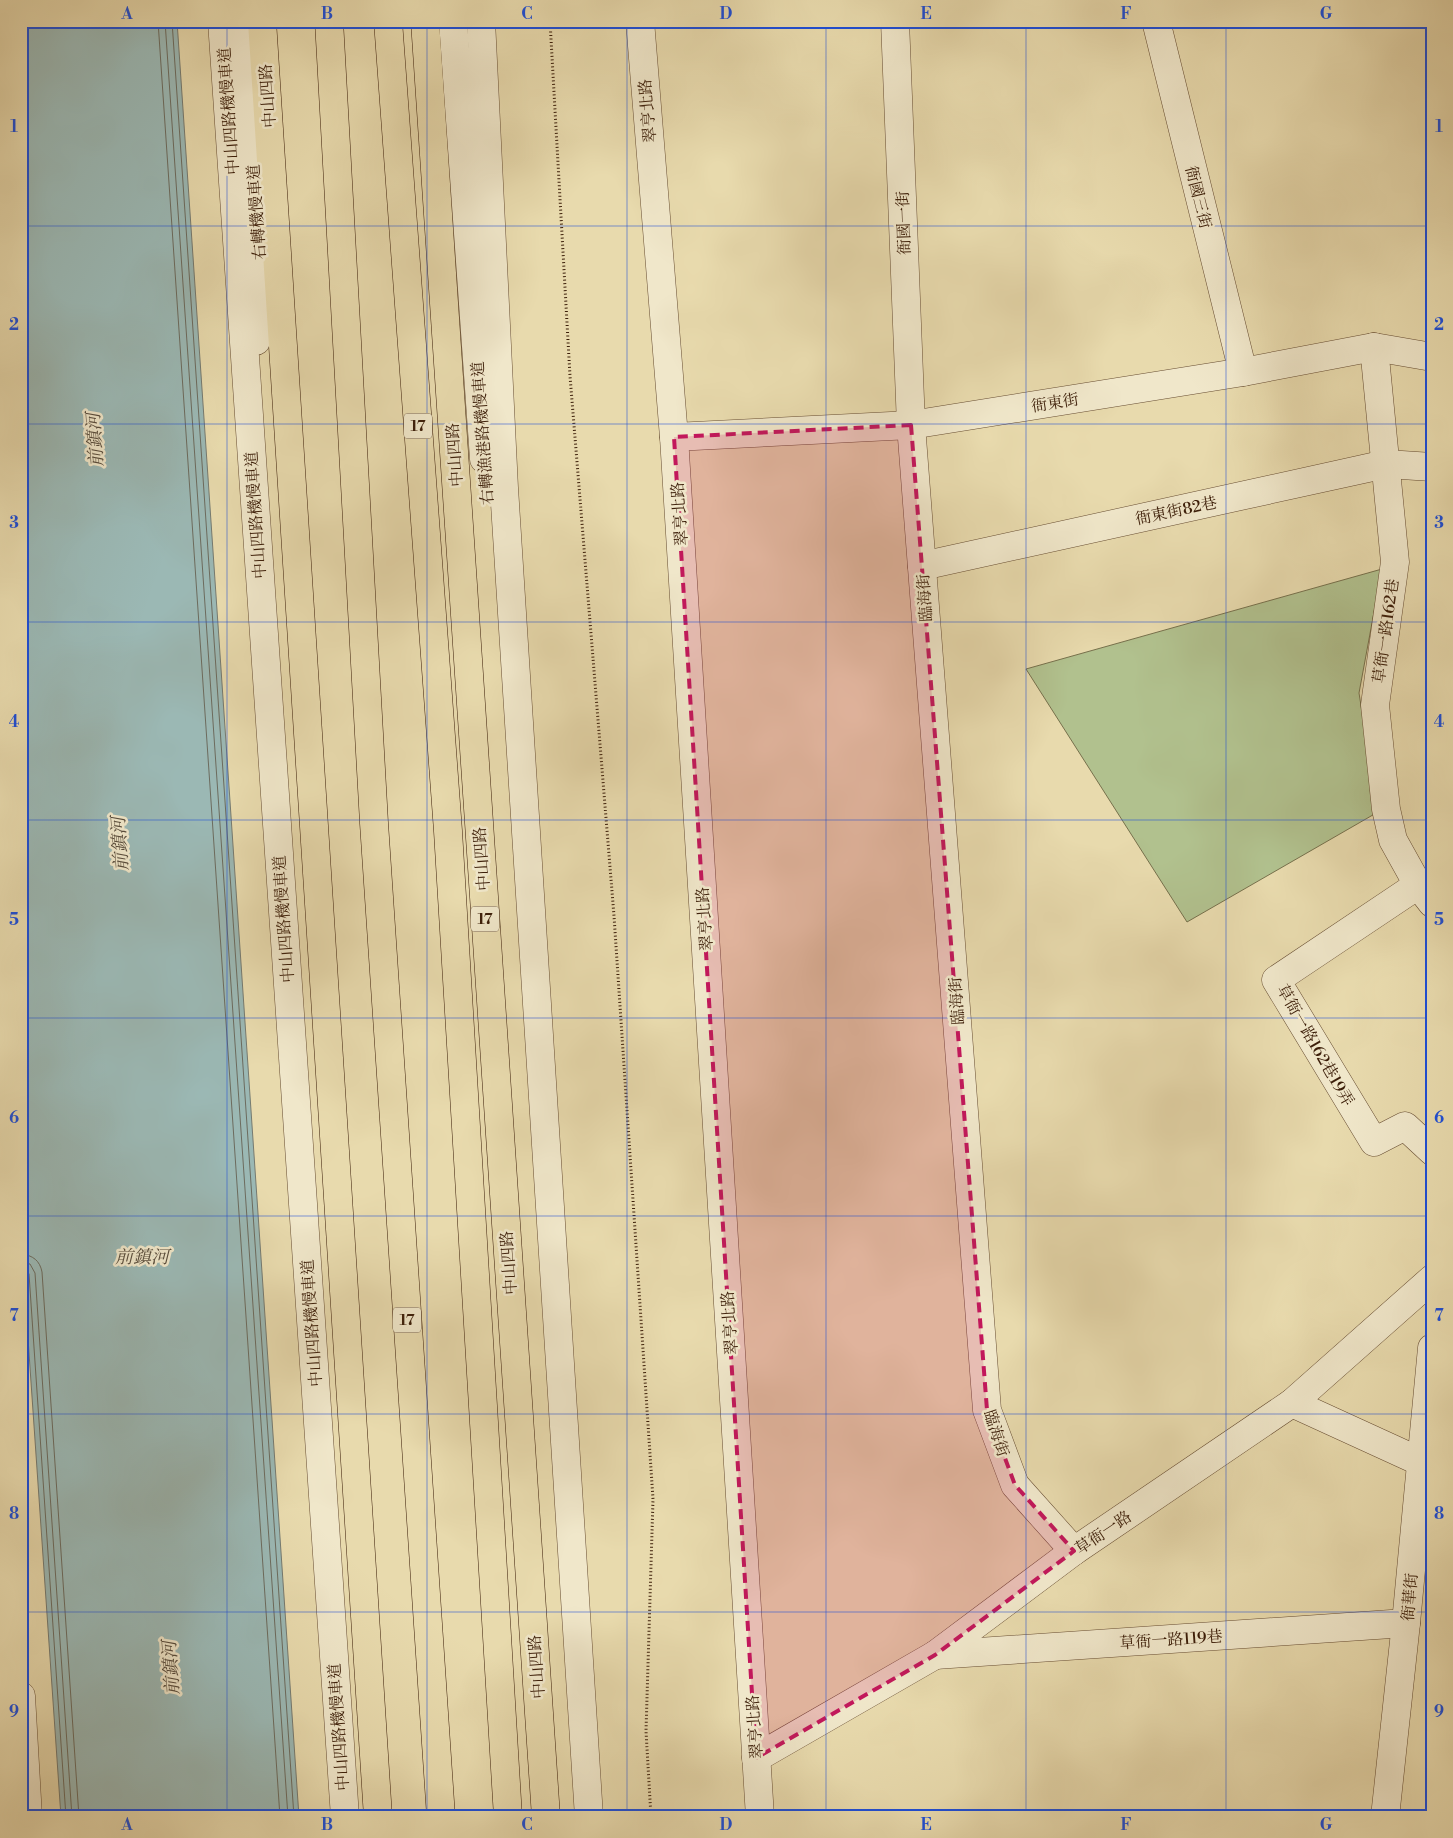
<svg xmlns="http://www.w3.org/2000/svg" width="1453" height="1838" font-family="'Libre Bodoni','Noto Serif TC',serif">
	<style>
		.green { fill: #b1c18e; stroke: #76704c }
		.water { fill: #9bb8b4; stroke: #757a70 }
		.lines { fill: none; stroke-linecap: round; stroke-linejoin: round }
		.shore { stroke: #6c6b5e; stroke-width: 1 }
		.minor-casing { stroke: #674d32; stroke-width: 29 }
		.major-casing { stroke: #3c1e09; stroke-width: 29 }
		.path { stroke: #3c1e09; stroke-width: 3; stroke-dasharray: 1 2.5; stroke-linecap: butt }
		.minor { stroke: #f0e7ca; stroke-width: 28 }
		.major { stroke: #e8daad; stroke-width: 28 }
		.marked { fill: #c2185b; fill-opacity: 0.2; stroke: #c2185b; stroke-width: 4; stroke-dasharray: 10 6; stroke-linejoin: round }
		.grid { fill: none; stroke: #1d4ed8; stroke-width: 1; stroke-opacity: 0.55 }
		.labels { text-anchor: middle; stroke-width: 5; stroke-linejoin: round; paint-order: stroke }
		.shield { fill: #f0e7ca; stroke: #725a43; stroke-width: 1 }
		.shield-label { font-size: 15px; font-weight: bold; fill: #3c1e09 }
		.street-label { font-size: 16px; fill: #3c1e09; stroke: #f0e7ca }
		.water-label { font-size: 18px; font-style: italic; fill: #584c3c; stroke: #f0e7ca }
		.neatline { fill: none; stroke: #1d4ed8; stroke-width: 2 }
		.grid-label { font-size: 16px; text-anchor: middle; font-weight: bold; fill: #1d4ed8 }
	</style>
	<rect width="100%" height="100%" fill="#e8daad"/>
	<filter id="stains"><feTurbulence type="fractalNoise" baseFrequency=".004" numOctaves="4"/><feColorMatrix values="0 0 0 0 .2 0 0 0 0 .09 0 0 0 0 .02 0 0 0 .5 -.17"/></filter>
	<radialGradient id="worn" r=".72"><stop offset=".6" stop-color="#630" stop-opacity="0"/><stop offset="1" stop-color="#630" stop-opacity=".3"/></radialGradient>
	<!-- green -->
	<polygon class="green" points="1382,569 1359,693 1378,812 1187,922 1026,669"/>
	<!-- water -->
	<polygon class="water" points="21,21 177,21 299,1817 61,1817 21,1237"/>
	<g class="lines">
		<!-- shore -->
		<g class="shore">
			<polyline points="158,21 280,1817"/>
			<polyline points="165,21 288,1817"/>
			<polyline points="172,21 294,1817"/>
			<path d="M21 1254C33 1255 40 1261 42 1272L79 1817"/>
			<polyline points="21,1262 30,1264 35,1273 72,1817"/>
			<polyline points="21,1268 26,1269 29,1274 66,1817"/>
		</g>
		<!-- minor casing -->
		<g class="minor-casing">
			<g id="minor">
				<polyline points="222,21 345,1817"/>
				<polyline points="243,21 262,291 256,341"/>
				<polyline points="453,21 484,459"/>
				<polyline points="481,21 504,488 589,1817"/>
				<polyline points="640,21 674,437 760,1817"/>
				<polyline points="895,21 911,425 987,1410 1015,1485 1074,1551"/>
				<polyline points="1156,21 1243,372"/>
				<polyline points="1374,347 1395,562 1375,705 1386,809 1393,840 1418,885 1432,903"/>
				<polyline points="674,437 911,425 1243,372 1374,347 1432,357"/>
				<polyline points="922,566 1386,464 1432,467"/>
				<polyline points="1418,885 1276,980 1374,1142 1405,1126 1432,1151"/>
				<polyline points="1292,1403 1421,1462"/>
				<polyline points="935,1655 1406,1623"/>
				<polyline points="21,1696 28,1817"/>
				<polyline points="756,1758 935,1655 1074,1551 1292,1403 1432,1279"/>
				<polyline points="1385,1817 1406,1623 1432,1348"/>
			</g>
		</g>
		<!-- major casing -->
		<g class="major-casing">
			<g id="major">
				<polyline points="262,21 378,1817"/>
				<polyline points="329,21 374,823 441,1817"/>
				<polyline points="388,21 448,831 508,1817"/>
				<polyline points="425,21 546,1817"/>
			</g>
		</g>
		<!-- path -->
		<polyline class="path" points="550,21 570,376 614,916 653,1499 646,1731 651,1817"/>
		<!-- minor -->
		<use href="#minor" class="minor"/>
		<!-- major -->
		<use href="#major" class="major"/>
	</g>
	<!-- marked area -->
	<path class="marked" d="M911 425 987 1410 1015 1485 1074 1551 935 1655 756 1758 674 437Z"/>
	<!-- grid -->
	<path class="grid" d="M227 21V1817M427 21V1817M627 21V1817M826 21V1817M1026 21V1817M1226 21V1817M21 226H1432M21 424H1432M21 622H1432M21 820H1432M21 1018H1432M21 1216H1432M21 1414H1432M21 1612H1432"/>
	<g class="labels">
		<!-- shield labels -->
		<g class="shield">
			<rect x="404" y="413.5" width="28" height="25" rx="4"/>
			<rect x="471" y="906.5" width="28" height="25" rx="4"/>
			<rect x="393" y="1307.5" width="28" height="25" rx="4"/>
		</g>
		<g class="shield-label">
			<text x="418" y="431">17</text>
			<text x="485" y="924">17</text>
			<text x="407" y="1325">17</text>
		</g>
		<!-- street labels -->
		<g class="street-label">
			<text transform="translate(267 96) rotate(-94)" y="6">中山四路</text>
			<text transform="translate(228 111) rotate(-94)" y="6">中山四路機慢車道</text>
			<text transform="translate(647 111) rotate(-95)" y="6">翠亨北路</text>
			<text transform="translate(1199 197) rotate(76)" y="6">衙國三街</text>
			<text transform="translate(256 212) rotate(-94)" y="6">右轉機慢車道</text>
			<text transform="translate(903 223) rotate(-92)" y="6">衙國一街</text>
			<text transform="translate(1055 402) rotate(-9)" y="6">衙東街</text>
			<text transform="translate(482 433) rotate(-94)" y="6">右轉漁港路機慢車道</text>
			<text transform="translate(454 455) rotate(-94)" y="6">中山四路</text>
			<text transform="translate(1176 510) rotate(-12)" y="6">衙東街82巷</text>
			<text transform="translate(679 514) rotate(-94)" y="6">翠亨北路</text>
			<text transform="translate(255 515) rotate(-94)" y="6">中山四路機慢車道</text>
			<text transform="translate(924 598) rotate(-94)" y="6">臨海街</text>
			<text transform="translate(1385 631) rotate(-82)" y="6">草衙一路162巷</text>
			<text transform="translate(481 859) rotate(-94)" y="6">中山四路</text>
			<text transform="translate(283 919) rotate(-94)" y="6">中山四路機慢車道</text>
			<text transform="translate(704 919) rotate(-94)" y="6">翠亨北路</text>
			<text transform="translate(956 1001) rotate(-94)" y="6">臨海街</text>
			<text transform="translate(1316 1045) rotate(60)" y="6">草衙一路162巷19弄</text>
			<text transform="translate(508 1263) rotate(-94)" y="6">中山四路</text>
			<text transform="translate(311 1323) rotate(-94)" y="6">中山四路機慢車道</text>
			<text transform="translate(729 1323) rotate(-94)" y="6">翠亨北路</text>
			<text transform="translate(997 1433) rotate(72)" y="6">臨海街</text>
			<text transform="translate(1103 1532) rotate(-34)" y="6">草衙一路</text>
			<text transform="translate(1409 1597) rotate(-85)" y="6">衙華街</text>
			<text transform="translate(1171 1639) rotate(-4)" y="6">草衙一路119巷</text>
			<text transform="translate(536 1667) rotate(-94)" y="6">中山四路</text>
			<text transform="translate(338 1727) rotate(-94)" y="6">中山四路機慢車道</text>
			<text transform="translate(754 1727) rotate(-94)" y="6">翠亨北路</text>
		</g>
		<!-- water labels -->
		<g class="water-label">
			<text transform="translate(95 440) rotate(-94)" y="6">前鎮河</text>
			<text transform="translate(120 844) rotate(-94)" y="6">前鎮河</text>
			<text x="142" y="1263">前鎮河</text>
			<text transform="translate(171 1668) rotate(-94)" y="6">前鎮河</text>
		</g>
	</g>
	<!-- margin -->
	<rect width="1453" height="1838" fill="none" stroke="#e8daad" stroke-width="55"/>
	<rect x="28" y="28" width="1398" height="1782" class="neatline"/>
	<g class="grid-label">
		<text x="127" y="19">A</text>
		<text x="327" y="19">B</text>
		<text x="527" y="19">C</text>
		<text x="726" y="19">D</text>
		<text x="926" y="19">E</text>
		<text x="1126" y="19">F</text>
		<text x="1326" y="19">G</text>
		<text x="14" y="132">1</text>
		<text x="1439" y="132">1</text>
		<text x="14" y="330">2</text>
		<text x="1439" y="330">2</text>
		<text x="14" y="528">3</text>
		<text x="1439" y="528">3</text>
		<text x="14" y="727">4</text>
		<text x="1439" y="727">4</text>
		<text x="14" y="925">5</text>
		<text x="1439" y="925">5</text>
		<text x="14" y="1123">6</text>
		<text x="1439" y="1123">6</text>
		<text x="14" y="1321">7</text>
		<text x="1439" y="1321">7</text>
		<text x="14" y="1519">8</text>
		<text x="1439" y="1519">8</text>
		<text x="14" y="1717">9</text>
		<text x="1439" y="1717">9</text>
		<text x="127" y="1830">A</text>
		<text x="327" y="1830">B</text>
		<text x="527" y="1830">C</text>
		<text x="726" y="1830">D</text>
		<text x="926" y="1830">E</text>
		<text x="1126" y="1830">F</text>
		<text x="1326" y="1830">G</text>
	</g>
	<rect width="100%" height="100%" filter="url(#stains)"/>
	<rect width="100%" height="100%" fill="url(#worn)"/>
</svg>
